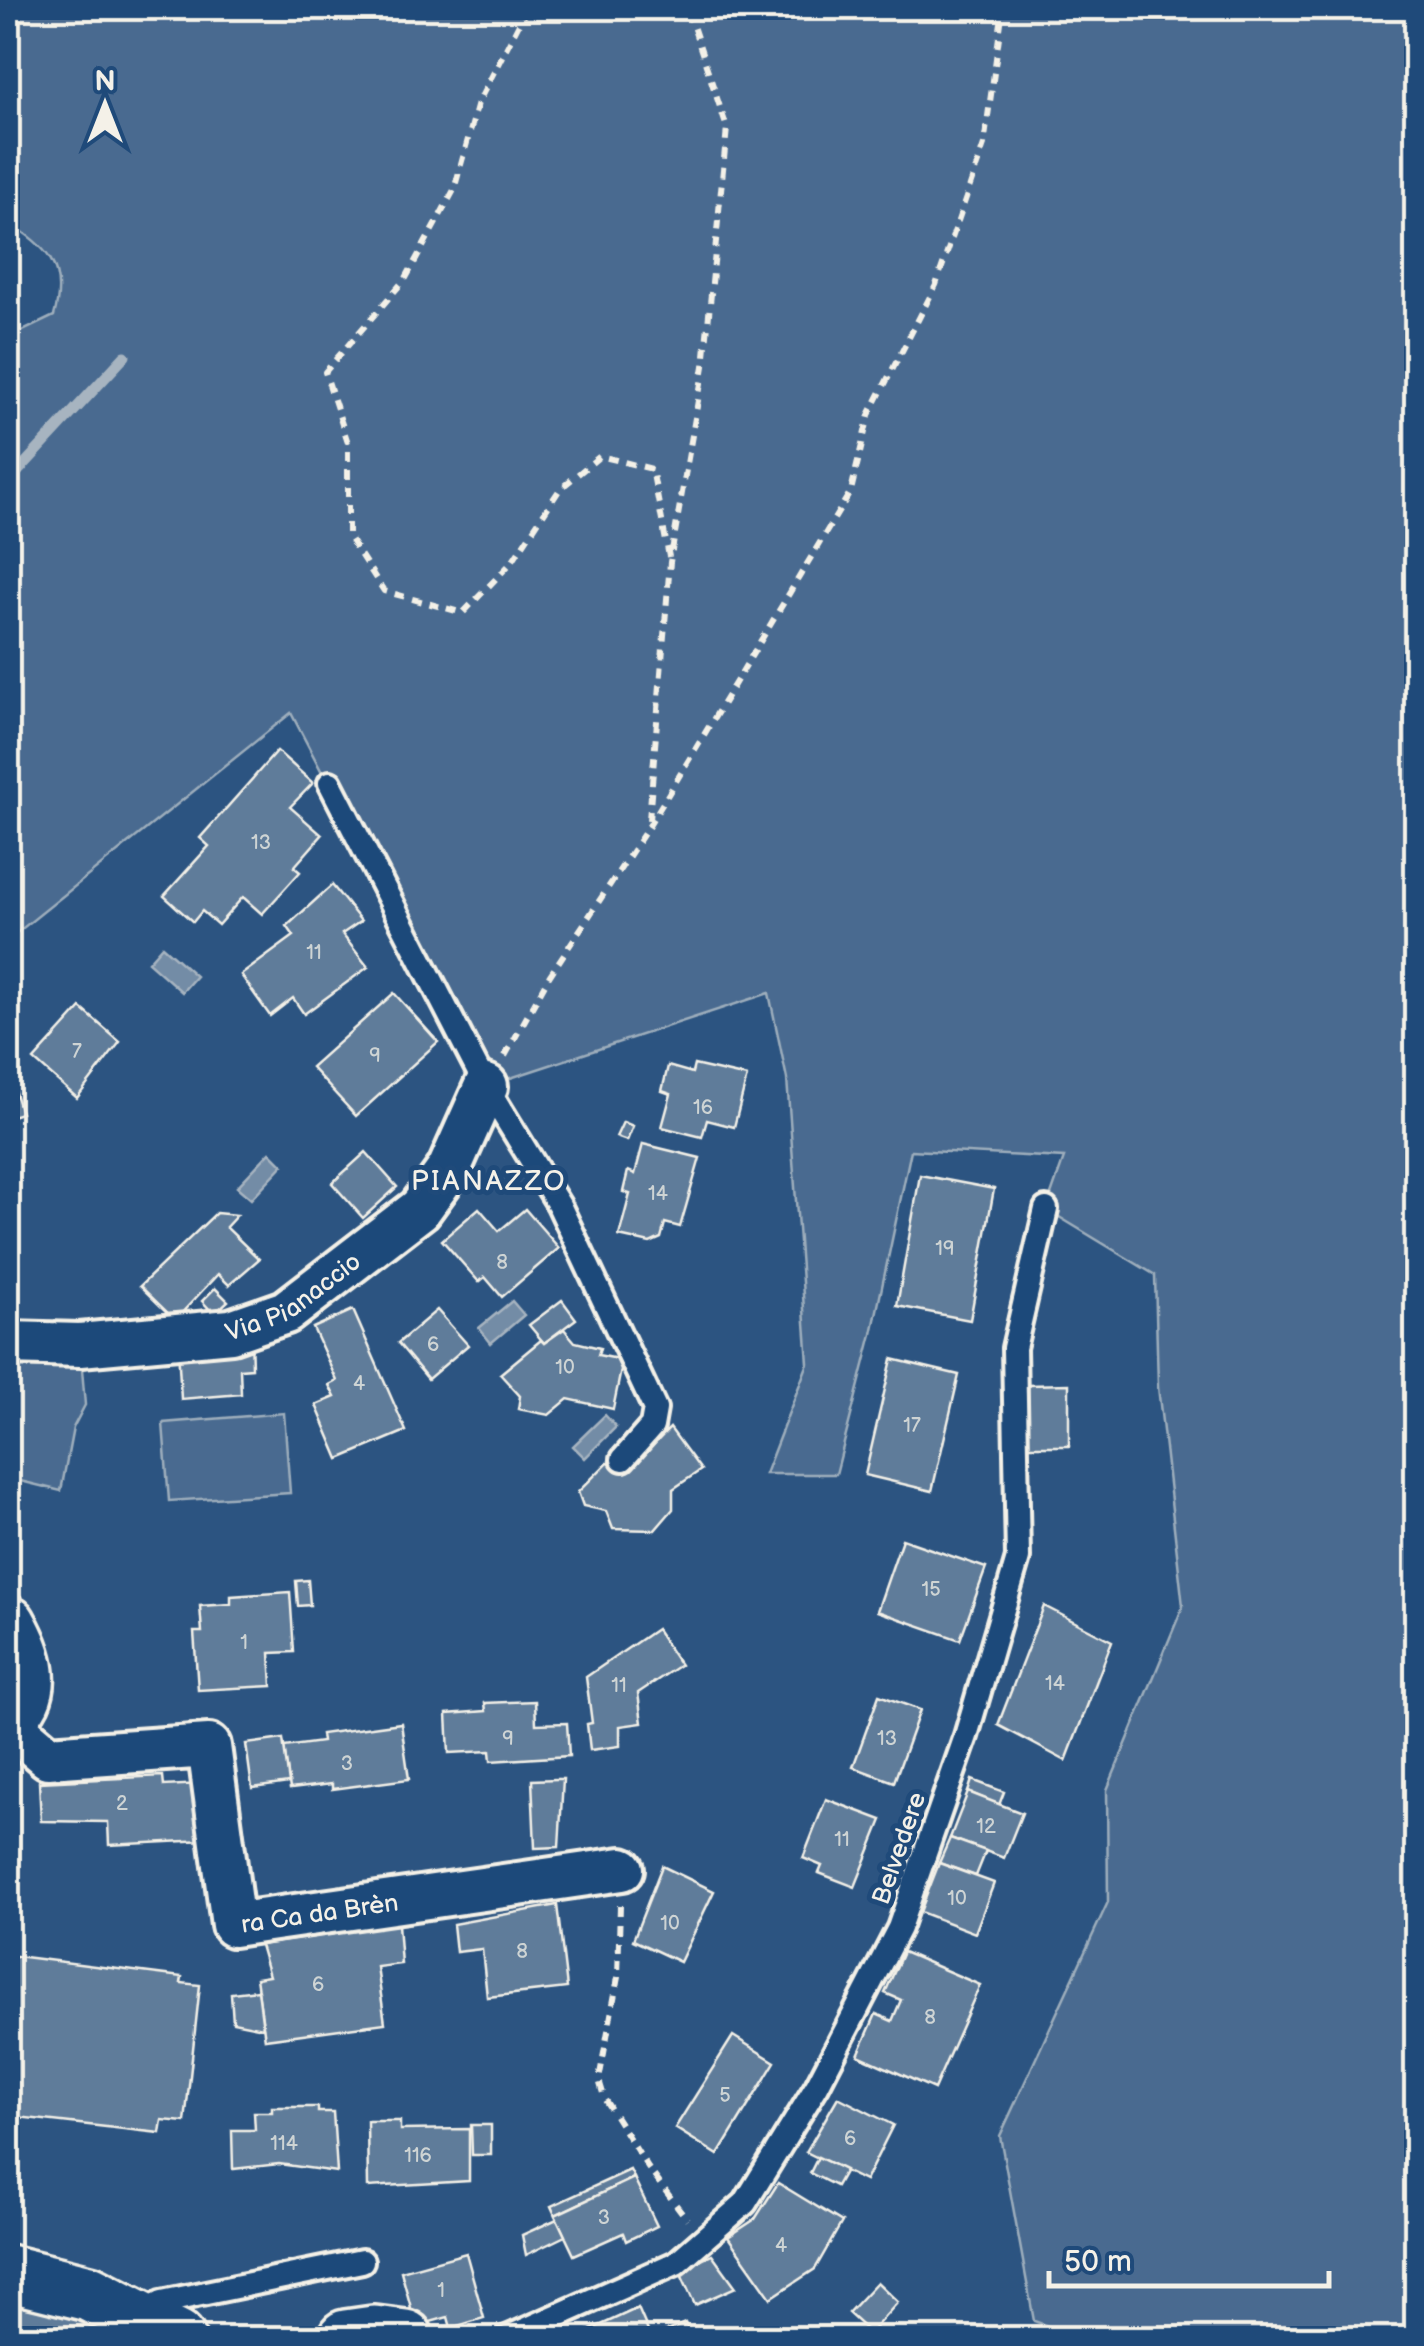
<svg xmlns="http://www.w3.org/2000/svg" width="1424" height="2346" font-family="'Balsamiq Sans',sans-serif">
	<style>
		.green { fill: #496b90; stroke: #9eaebc; stroke-width: 2.5 }
		.water { fill: #738ca6; stroke: #a7b4c0; stroke-width: 2.5 }
		.lines { fill: none; stroke-linecap: round; stroke-linejoin: round }
		.stream { stroke: #a7b4c0; stroke-width: 11 }
		.building { fill: #5e7b9a; stroke: #f4f1e8; stroke-width: 2.5 }
		.lane-casing { stroke: #f4f1e8; stroke-width: 30 }
		.street-casing { stroke: #f4f1e8; stroke-width: 50 }
		.secondary-casing { stroke: #f4f1e8; stroke-width: 62 }
		.path { stroke: #f4f1e8; stroke-width: 6; stroke-dasharray: 10 8; stroke-linecap: butt }
		.lane { stroke: #1f4a7a; stroke-width: 22 }
		.street { stroke: #1f4a7a; stroke-width: 42 }
		.secondary { stroke: #1f4a7a; stroke-width: 55 }
		.labels { text-anchor: middle; stroke-width: 10; stroke-linejoin: round; paint-order: stroke }
		.number-label { font-size: 20px; fill: #ced4d4 }
		.street-label { font-size: 25px; fill: #f4f1e8; stroke: #1f4a7a }
		.neighbourhood-label { font-size: 28px; letter-spacing: 2.5px; fill: #f4f1e8; stroke: #1f4a7a }
	</style>
	<rect width="100%" height="100%" fill="#2c5481"/>
	<filter id="ink" filterUnits="userSpaceOnUse"><feTurbulence type="fractalNoise" baseFrequency=".01" numOctaves="2"/><feDisplacementMap in="SourceGraphic" scale="20" xChannelSelector="R" yChannelSelector="G"/><feConvolveMatrix kernelMatrix="1 2 1 2 8 2 1 2 1" color-interpolation-filters="sRGB"/></filter>
	<g filter="url(#ink)">
		<!-- green -->
		<g class="green">
			<path d="M8 8H1416V2338H1081L1034 2321 1000 2136 1108 1902 1107 1790 1183 1606 1158 1387 1155 1275 1046 1209 1064 1158 911 1150 872 1334 836 1474H765L808 1363 787 1079 769 993 486 1086 291 713 8 940V338L54 316C68 267 47 247 8 222Z"/>
			<polygon points="8,1343 80,1345 85,1405 73,1428 61,1491 8,1478"/>
			<polygon points="284,1413 290,1493 169,1501 163,1423"/>
		</g>
		<!-- water -->
		<g class="water">
			<polygon points="162,946 196,976 182,992 148,962"/>
			<polygon points="270,1152 283,1165 251,1199 237,1187"/>
			<polygon points="512,1301 524,1315 491,1343 479,1328"/>
			<polygon points="605,1415 616,1427 585,1458 573,1446"/>
		</g>
		<g class="lines">
			<!-- stream -->
			<polyline class="stream" points="8,482 125,356"/>
		</g>
		<!-- building -->
		<g class="building">
			<polygon points="277,751 313,783 290,807 322,835 294,867 300,872 262,914 243,897 218,925 202,911 193,922 164,896 209,846 200,838"/>
			<polygon points="332,885 361,921 342,934 368,967 304,1014 293,998 270,1016 241,975 294,936 287,926"/>
			<polygon points="394,993 438,1042 356,1116 311,1067"/>
			<polygon points="81,1008 120,1042 77,1098 34,1060"/>
			<polygon points="694,1065 747,1077 734,1127 707,1120 702,1137 662,1127 671,1094 662,1091 668,1066 692,1073"/>
			<polygon points="8,1069 21,1113 8,1117"/>
			<polygon points="623,1122 633,1126 627,1141 616,1137"/>
			<polygon points="643,1144 700,1158 680,1227 665,1223 661,1238 650,1243 619,1236 630,1194 623,1192 628,1171 635,1174"/>
			<polygon points="366,1152 397,1187 363,1218 332,1183"/>
			<polygon points="920,1175 994,1189 970,1320 897,1306"/>
			<polygon points="479,1208 499,1231 525,1209 559,1248 502,1297 485,1277 479,1282 442,1240"/>
			<polygon points="216,1213 237,1215 226,1227 259,1259 229,1285 218,1274 175,1320 140,1286"/>
			<polygon points="215,1288 228,1301 214,1314 202,1301"/>
			<polygon points="562,1300 576,1319 544,1343 529,1325"/>
			<polygon points="353,1310 406,1431 339,1459 316,1405 335,1397 329,1385 337,1381 313,1328"/>
			<polygon points="437,1310 468,1345 428,1379 398,1343"/>
			<polygon points="564,1329 575,1342 600,1348 598,1355 623,1360 613,1409 568,1399 549,1415 518,1409 520,1396 500,1374 541,1340 544,1343"/>
			<polygon points="251,1335 252,1368 240,1369 241,1394 181,1399 178,1348"/>
			<polygon points="892,1359 959,1375 932,1491 865,1475"/>
			<polygon points="1069,1384 1069,1446 1028,1446 1028,1385"/>
			<polygon points="670,1428 701,1470 673,1489 673,1509 655,1530 613,1529 606,1511 583,1506 578,1492 612,1458 626,1472"/>
			<polygon points="902,1539 986,1568 960,1640 877,1611"/>
			<polygon points="308,1580 310,1605 298,1606 296,1581"/>
			<polygon points="290,1592 294,1652 270,1653 272,1686 198,1690 194,1632 202,1632 200,1606 231,1604 231,1596"/>
			<polygon points="1044,1606 1112,1641 1066,1761 998,1725"/>
			<polygon points="656,1629 680,1665 638,1693 642,1723 620,1726 620,1746 590,1750 587,1724 592,1723 586,1677"/>
			<polygon points="879,1695 920,1710 894,1782 853,1767"/>
			<polygon points="535,1701 536,1724 567,1723 569,1756 491,1761 490,1751 449,1753 447,1714 486,1711 485,1703"/>
			<polygon points="401,1723 409,1779 332,1789 332,1784 290,1789 284,1747 322,1742 321,1734"/>
			<polygon points="283,1739 289,1783 252,1788 246,1744"/>
			<polygon points="163,1776 164,1786 202,1784 205,1840 109,1845 108,1822 41,1821 39,1782"/>
			<polygon points="557,1779 563,1779 559,1847 535,1848 532,1780"/>
			<polygon points="972,1780 1004,1792 999,1805 968,1792"/>
			<polygon points="968,1792 1022,1813 1004,1858 950,1838"/>
			<polygon points="826,1799 882,1820 855,1887 819,1873 822,1866 803,1858"/>
			<polygon points="950,1838 986,1851 976,1876 939,1863"/>
			<polygon points="939,1863 994,1883 975,1933 920,1912"/>
			<polygon points="662,1866 714,1891 680,1962 633,1940"/>
			<polygon points="557,1905 567,1988 487,1997 482,1949 456,1952 453,1924"/>
			<polygon points="398,1924 401,1964 377,1967 385,2023 265,2039 256,1978 269,1976 260,1945"/>
			<polygon points="903,1952 980,1985 934,2089 858,2055 876,2014 892,2021 901,2000 885,1993"/>
			<polygon points="8,1955 182,1977 181,1983 200,1985 185,2122 162,2120 160,2133 17,2117 18,2105 8,2104"/>
			<polygon points="258,1990 263,2028 233,2022 231,1993"/>
			<polygon points="733,2036 775,2062 718,2155 675,2128"/>
			<polygon points="838,2097 893,2125 865,2181 806,2152"/>
			<polygon points="272,2107 318,2107 318,2112 333,2112 337,2172 279,2164 233,2169 232,2130 255,2130 254,2112 272,2112"/>
			<polygon points="367,2121 400,2121 400,2130 469,2129 469,2181 368,2187"/>
			<polygon points="471,2125 491,2125 491,2155 472,2155"/>
			<polygon points="818,2157 845,2170 836,2186 810,2173"/>
			<polygon points="630,2170 634,2178 555,2215 551,2206"/>
			<polygon points="634,2178 657,2226 626,2241 623,2233 574,2255 555,2215"/>
			<polygon points="778,2183 842,2222 815,2269 771,2298 728,2237 755,2219"/>
			<polygon points="557,2219 565,2236 526,2255 522,2235"/>
			<polygon points="466,2253 484,2318 451,2328 448,2317 416,2326 401,2271"/>
			<polygon points="712,2254 736,2287 695,2305 679,2270"/>
			<polygon points="877,2282 898,2302 870,2333 848,2313"/>
			<polygon points="8,2299 19,2300 16,2338 8,2338"/>
			<polygon points="19,2301 97,2306 96,2338 16,2338"/>
			<polygon points="638,2308 651,2338 685,2323 692,2338 573,2338"/>
			<polygon points="97,2320 118,2321 117,2338 96,2338"/>
		</g>
		<g class="lines">
			<!-- lane casing -->
			<g class="lane-casing">
				<g id="lane">
					<polyline points="330,783 486,1086 559,1205 655,1409 652,1426 623,1459"/>
					<polyline points="140,2314 162,2302 362,2261"/>
					<polyline points="507,2338 676,2263 745,2203 817,2086 899,1928 966,1736 1018,1558 1014,1348 1046,1209"/>
				</g>
			</g>
			<!-- street casing -->
			<g class="street-casing">
				<g id="street">
					<path id="s1" d="M8 1343 80 1345 231 1331 286 1312 420 1209 449 1169 486 1086"/>
					<path id="s2" d="M8 1723 48 1757 209 1746 233 1925 622 1869"/>
				</g>
			</g>
			<!-- secondary casing -->
			<g class="secondary-casing">
				<g id="secondary">
					<path d="M8 1624C25 1654 39 1690 8 1716"/>
					<polyline points="8,2273 89,2293 177,2338"/>
					<polyline points="346,2338 374,2334 405,2338"/>
				</g>
			</g>
			<!-- path -->
			<g class="path">
				<polyline points="527,8 478,103 454,190 406,278 325,372 348,443 348,536 384,591 463,613 511,563 560,489 600,456 652,469 670,562"/>
				<polyline points="649,820 670,562 704,366 727,128 687,8"/>
				<polyline points="505,1056 550,975 649,826 851,491 869,415 936,285 984,145 1003,8"/>
				<polyline points="620,1905 618,1977 599,2080 605,2100 648,2168 687,2219"/>
			</g>
			<!-- lane -->
			<use href="#lane" class="lane"/>
			<!-- street -->
			<use href="#street" class="street"/>
			<!-- secondary -->
			<use href="#secondary" class="secondary"/>
		</g>
	</g>
	<g class="labels">
		<!-- number labels -->
		<g class="number-label">
			<text x="261" y="849">13</text>
			<text x="314" y="959">11</text>
			<text x="77" y="1058">7</text>
			<text x="375" y="1062">9</text>
			<text x="703" y="1114">16</text>
			<text x="658" y="1200">14</text>
			<text x="945" y="1255">19</text>
			<text x="502" y="1269">8</text>
			<text x="433" y="1351">6</text>
			<text x="565" y="1374">10</text>
			<text x="359" y="1390">4</text>
			<text x="912" y="1432">17</text>
			<text x="931" y="1596">15</text>
			<text x="244" y="1649">1</text>
			<text x="1055" y="1690">14</text>
			<text x="619" y="1692">11</text>
			<text x="508" y="1745">9</text>
			<text x="887" y="1745">13</text>
			<text x="347" y="1770">3</text>
			<text x="122" y="1810">2</text>
			<text x="986" y="1833">12</text>
			<text x="842" y="1846">11</text>
			<text x="957" y="1905">10</text>
			<text x="670" y="1930">10</text>
			<text x="522" y="1958">8</text>
			<text x="318" y="1991">6</text>
			<text x="930" y="2024">8</text>
			<text x="725" y="2102">5</text>
			<text x="850" y="2145">6</text>
			<text x="284" y="2150">114</text>
			<text x="418" y="2162">116</text>
			<text x="604" y="2224">3</text>
			<text x="781" y="2252">4</text>
			<text x="441" y="2297">1</text>
		</g>
		<!-- street labels -->
		<g class="street-label">
			<text dy="9" stroke="none"><textPath href="#s1" startOffset="295">Via Pianaccio</textPath></text>
			<text transform="translate(898 1848) rotate(-71)" y="9">Belvedere</text>
			<text dy="9" stroke="none"><textPath href="#s2" startOffset="482">ra Ca da Brèn</textPath></text>
		</g>
		<!-- neighbourhood labels -->
		<g class="neighbourhood-label">
			<text x="489" y="1190">PIANAZZO</text>
		</g>
	</g>
	<!-- margin -->
	<rect width="1424" height="2346" fill="none" stroke="#1f4a7a" stroke-width="40"/>
	<rect x="20" y="20" width="1384" height="2306" fill="none" stroke="#f4f1e8" stroke-width="4" filter="url(#ink)"/>
	<!-- north arrow -->
	<g transform="translate(105 105)" stroke="#1f4a7a" stroke-width="8" paint-order="stroke">
	<path d="M0-8L18 38L0 25L-18 38Z" fill="#f4f1e8"/>
	<text y="-15" font-size="28" font-weight="bold" text-anchor="middle" fill="#f4f1e8">N</text>
	</g>
	<!-- scale -->
	<path d="M1049 2271v15h280v-15" fill="none" stroke="#f4f1e8" stroke-width="5"/>
	<text x="1064" y="2271" font-size="30" fill="#f4f1e8" stroke="#1f4a7a" stroke-width="8" paint-order="stroke">50 m</text>
</svg>
